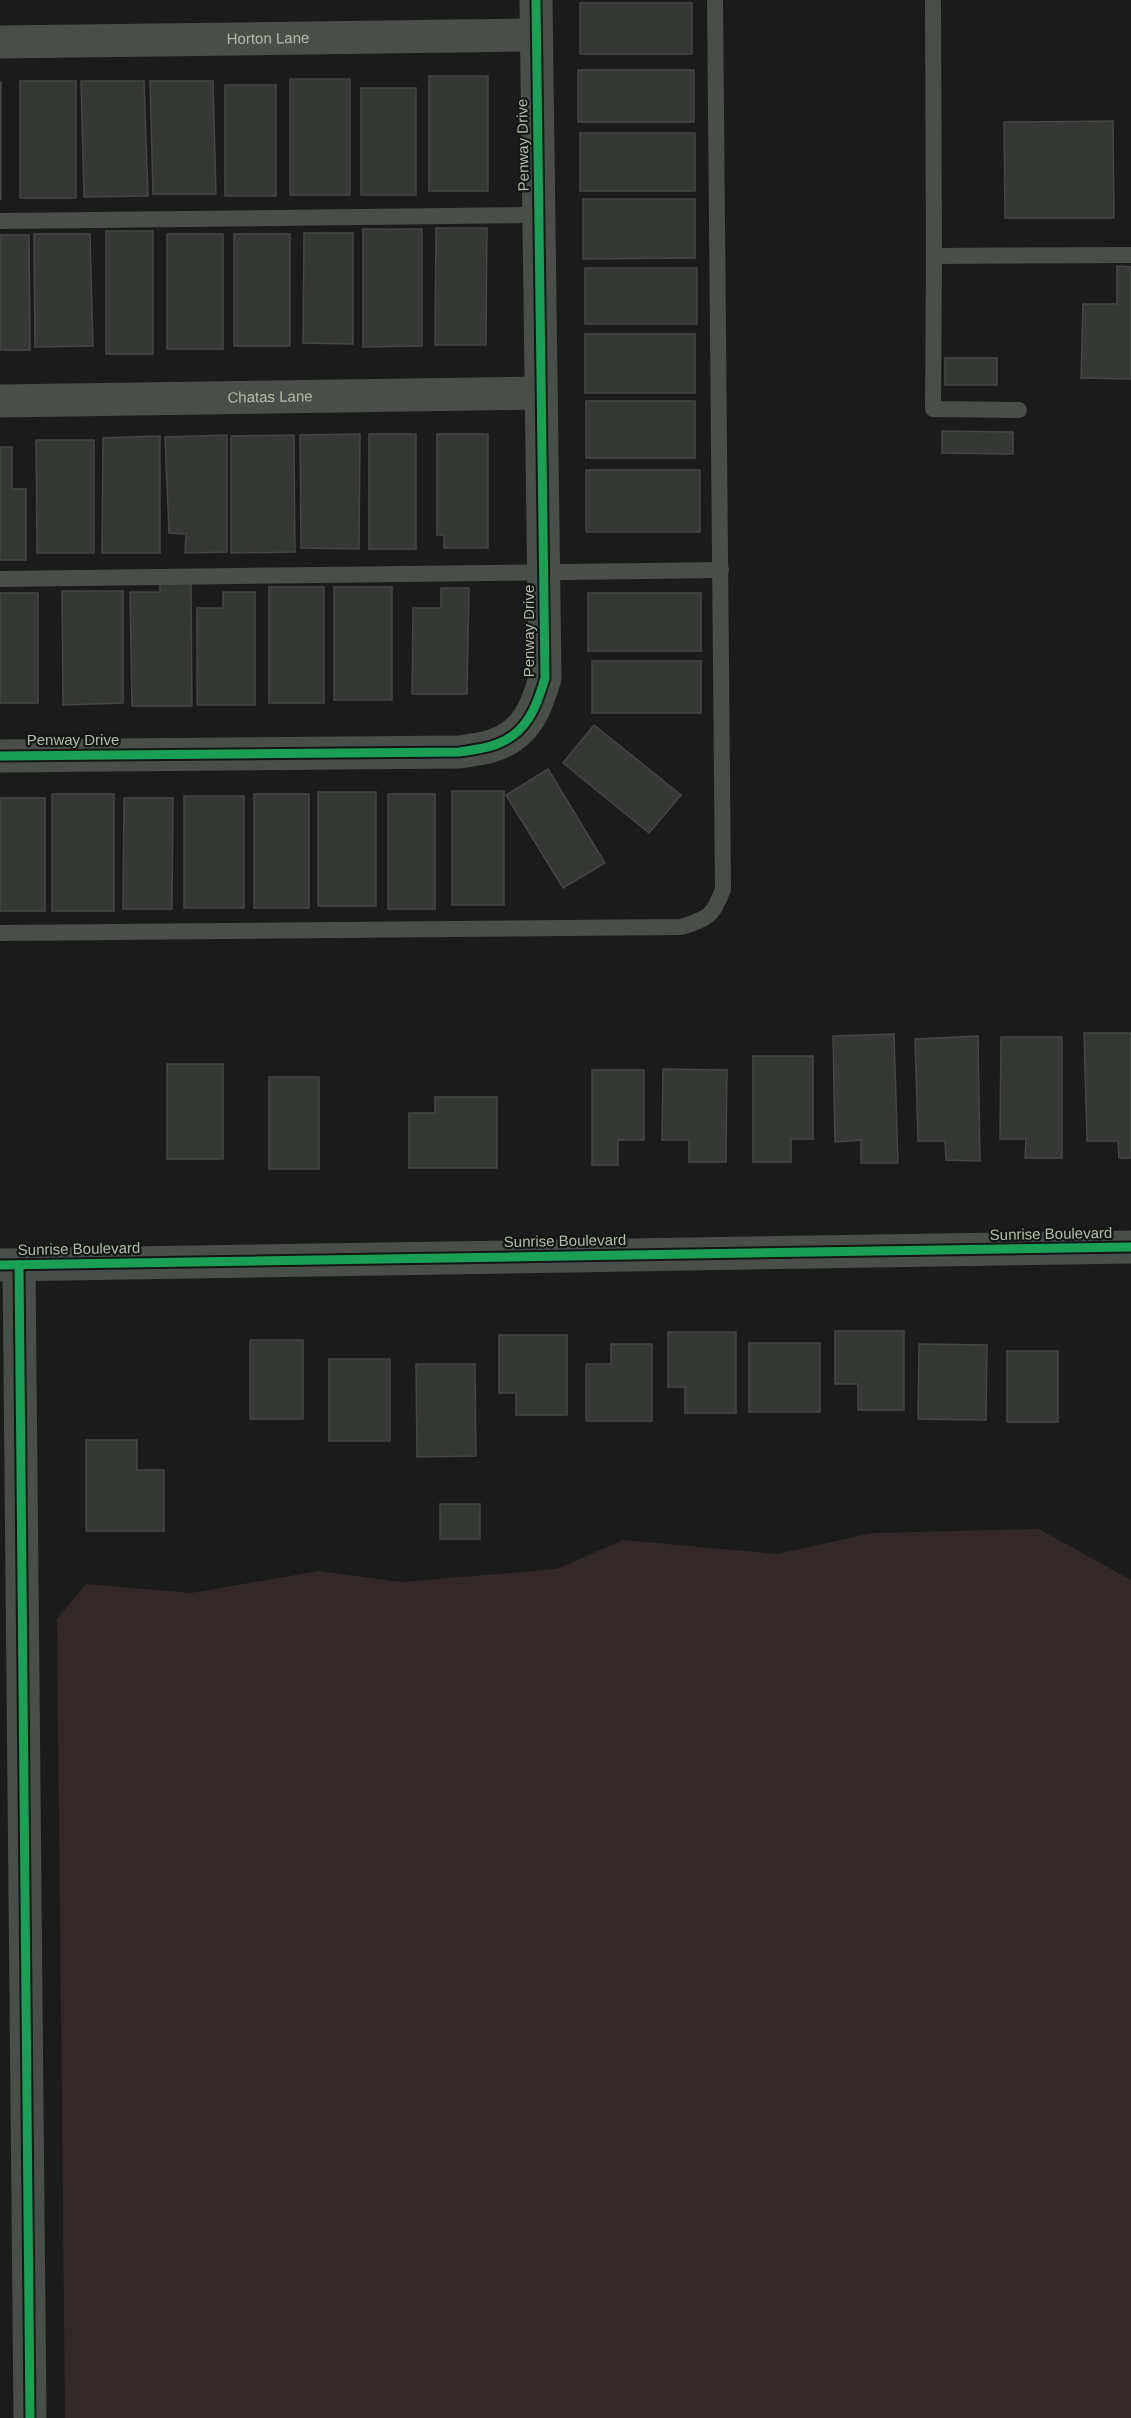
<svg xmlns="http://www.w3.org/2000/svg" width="1131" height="2418" font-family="Helvetica,sans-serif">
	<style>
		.green { fill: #312827 }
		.building { fill: #363835; stroke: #444743; stroke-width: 1.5 }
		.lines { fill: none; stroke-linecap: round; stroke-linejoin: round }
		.service { stroke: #4a4e49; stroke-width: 16 }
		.minor { stroke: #4a4e49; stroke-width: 33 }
		.cycleway-casing { stroke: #151715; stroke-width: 13 }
		.cycleway { stroke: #1a9f57; stroke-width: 9 }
		.labels { text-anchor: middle; stroke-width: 4.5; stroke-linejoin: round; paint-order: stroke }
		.street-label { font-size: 15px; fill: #b1bdab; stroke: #151715 }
	</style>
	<rect width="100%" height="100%" fill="#1b1b1b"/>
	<!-- green -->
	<polygon class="green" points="1039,1529 1131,1580 1131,2418 65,2418 57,1619 86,1584 191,1593 319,1571 401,1582 557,1569 623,1540 777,1554 872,1533"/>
	<!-- building -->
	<g class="building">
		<rect x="580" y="3" width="112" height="51"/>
		<rect x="578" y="70" width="116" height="52"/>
		<rect x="429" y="76" width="59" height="115"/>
		<rect x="290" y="79" width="60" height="116"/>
		<rect x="20" y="81" width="56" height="117"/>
		<polygon points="81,81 144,81 148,196 84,197"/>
		<polygon points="150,81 213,81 216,194 153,194"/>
		<rect x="0" y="82" width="1" height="117"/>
		<rect x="225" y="85" width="51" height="111"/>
		<rect x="361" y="88" width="55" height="107"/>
		<polygon points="1113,121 1114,218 1005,218 1004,122"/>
		<rect x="580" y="133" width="115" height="58"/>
		<polygon points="583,199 695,199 695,258 583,259"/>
		<polygon points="436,228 487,228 486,345 435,345"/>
		<polygon points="363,229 422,229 422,346 363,347"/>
		<rect x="106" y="231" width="47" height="123"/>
		<polygon points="304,233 353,233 353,344 303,343"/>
		<polygon points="34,234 90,234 93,346 35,347"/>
		<rect x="167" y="234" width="56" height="115"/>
		<rect x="234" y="234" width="56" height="112"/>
		<polygon points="0,235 29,235 30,350 0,350"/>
		<polygon points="1117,266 1131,267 1131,379 1081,378 1083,304 1117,304"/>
		<rect x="585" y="268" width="112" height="56"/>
		<rect x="585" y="334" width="110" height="59"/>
		<rect x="945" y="358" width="52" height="27"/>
		<rect x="586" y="401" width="109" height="57"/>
		<polygon points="942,431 1013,432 1013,454 942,453"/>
		<polygon points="360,434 359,549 301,548 300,435"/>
		<rect x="369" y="434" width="47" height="115"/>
		<polygon points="437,434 488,434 488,548 444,548 444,535 437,535"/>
		<polygon points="227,435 227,552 185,553 186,534 169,533 165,437"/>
		<polygon points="294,435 295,552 231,553 231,436"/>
		<polygon points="160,436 160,553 102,553 103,438"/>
		<polygon points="36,440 94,440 94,553 37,553"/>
		<polygon points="0,447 12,447 12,489 26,489 26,560 0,560"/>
		<rect x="586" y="470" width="114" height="62"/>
		<polygon points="160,583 191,584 192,706 132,706 130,592 160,592"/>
		<rect x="269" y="587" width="55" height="116"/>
		<rect x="334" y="587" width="58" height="113"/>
		<polygon points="441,588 469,588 467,694 412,694 413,608 441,608"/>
		<polygon points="62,591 123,591 123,703 63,705"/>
		<polygon points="223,592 255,592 255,705 197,705 197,608 223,608"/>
		<rect x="0" y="593" width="38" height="110"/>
		<rect x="588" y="593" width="113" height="58"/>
		<rect x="592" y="661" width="109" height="52"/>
		<polygon points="594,725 681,795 649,833 563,763"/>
		<polygon points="548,769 605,863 563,888 506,795"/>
		<rect x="452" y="791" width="52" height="114"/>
		<rect x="318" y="792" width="58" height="114"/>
		<rect x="52" y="794" width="62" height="117"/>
		<rect x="254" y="794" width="55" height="114"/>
		<rect x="388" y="794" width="47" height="115"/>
		<rect x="184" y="796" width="60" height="112"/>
		<rect x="0" y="798" width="45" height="113"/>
		<polygon points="124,798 173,798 172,909 123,909"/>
		<polygon points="1084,1033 1131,1033 1131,1158 1119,1158 1118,1141 1087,1141"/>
		<polygon points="894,1034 898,1163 861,1163 861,1140 835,1142 833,1036"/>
		<polygon points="978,1036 980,1161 946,1160 945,1141 918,1141 915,1039"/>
		<polygon points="1001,1037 1062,1037 1062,1158 1025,1158 1026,1139 1000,1139"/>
		<polygon points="753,1056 813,1056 813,1139 791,1139 791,1162 753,1162"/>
		<rect x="167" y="1064" width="56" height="95"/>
		<polygon points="663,1069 727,1070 726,1162 689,1162 689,1140 662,1140"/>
		<polygon points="592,1070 644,1070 644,1140 618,1140 618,1165 592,1165"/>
		<rect x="269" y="1077" width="50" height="92"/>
		<polygon points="435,1097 497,1097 497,1168 409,1168 409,1113 435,1113"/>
		<polygon points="835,1331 904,1331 904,1410 858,1410 858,1384 835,1384"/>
		<polygon points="668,1332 736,1332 736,1413 685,1413 685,1387 668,1387"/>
		<polygon points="499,1335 567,1335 567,1415 516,1415 516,1393 499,1393"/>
		<rect x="250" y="1340" width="53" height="79"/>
		<rect x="749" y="1343" width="71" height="69"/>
		<polygon points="611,1344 652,1344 652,1421 586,1421 586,1364 611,1364"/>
		<polygon points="919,1344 987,1345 986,1420 918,1419"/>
		<rect x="1007" y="1351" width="51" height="71"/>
		<rect x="329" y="1359" width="61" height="82"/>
		<polygon points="416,1364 475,1364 476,1456 417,1457"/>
		<polygon points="86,1440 137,1440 137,1470 164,1470 164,1531 86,1531"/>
		<rect x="440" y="1504" width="40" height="35"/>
	</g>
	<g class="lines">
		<!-- service -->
		<g class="service">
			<polyline points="933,0 934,256"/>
			<polyline points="0,221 539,215"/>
			<polyline points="1019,410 933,409 934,256 1131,255"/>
			<polyline points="0,579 721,570"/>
			<path d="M0 933 681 927C708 918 713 917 723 889L715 0"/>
		</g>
		<!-- minor -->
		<g class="minor">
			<path id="s1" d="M0 42 536 35"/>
			<path id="s2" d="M0 401 541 393"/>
			<path d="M0 756 459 752C471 750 485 749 497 744 527 733 537 706 545 678L536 0"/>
			<polyline points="0,1265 1131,1247"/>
			<polyline points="19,1265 30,2418"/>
		</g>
		<!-- cycleway casing -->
		<g class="cycleway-casing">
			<g id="cycleway">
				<path d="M0 756 459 752C471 750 485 749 497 744 527 733 537 706 545 678L536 0"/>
				<polyline points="0,1265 1131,1247"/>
				<polyline points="19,1265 30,2418"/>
			</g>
		</g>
		<!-- cycleway -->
		<use href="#cycleway" class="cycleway"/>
	</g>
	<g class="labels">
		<!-- street labels -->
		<g class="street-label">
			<text dy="5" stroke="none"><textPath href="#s1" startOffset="268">Horton Lane</textPath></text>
			<text transform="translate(523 145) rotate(-91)" y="5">Penway Drive</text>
			<text dy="5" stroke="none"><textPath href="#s2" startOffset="270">Chatas Lane</textPath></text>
			<text transform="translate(529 631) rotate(-90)" y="5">Penway Drive</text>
			<text x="73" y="745">Penway Drive</text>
			<text transform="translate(1051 1234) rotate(-1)" y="5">Sunrise Boulevard</text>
			<text transform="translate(565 1241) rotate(-1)" y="5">Sunrise Boulevard</text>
			<text transform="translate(79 1249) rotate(-1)" y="5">Sunrise Boulevard</text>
		</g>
	</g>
</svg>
